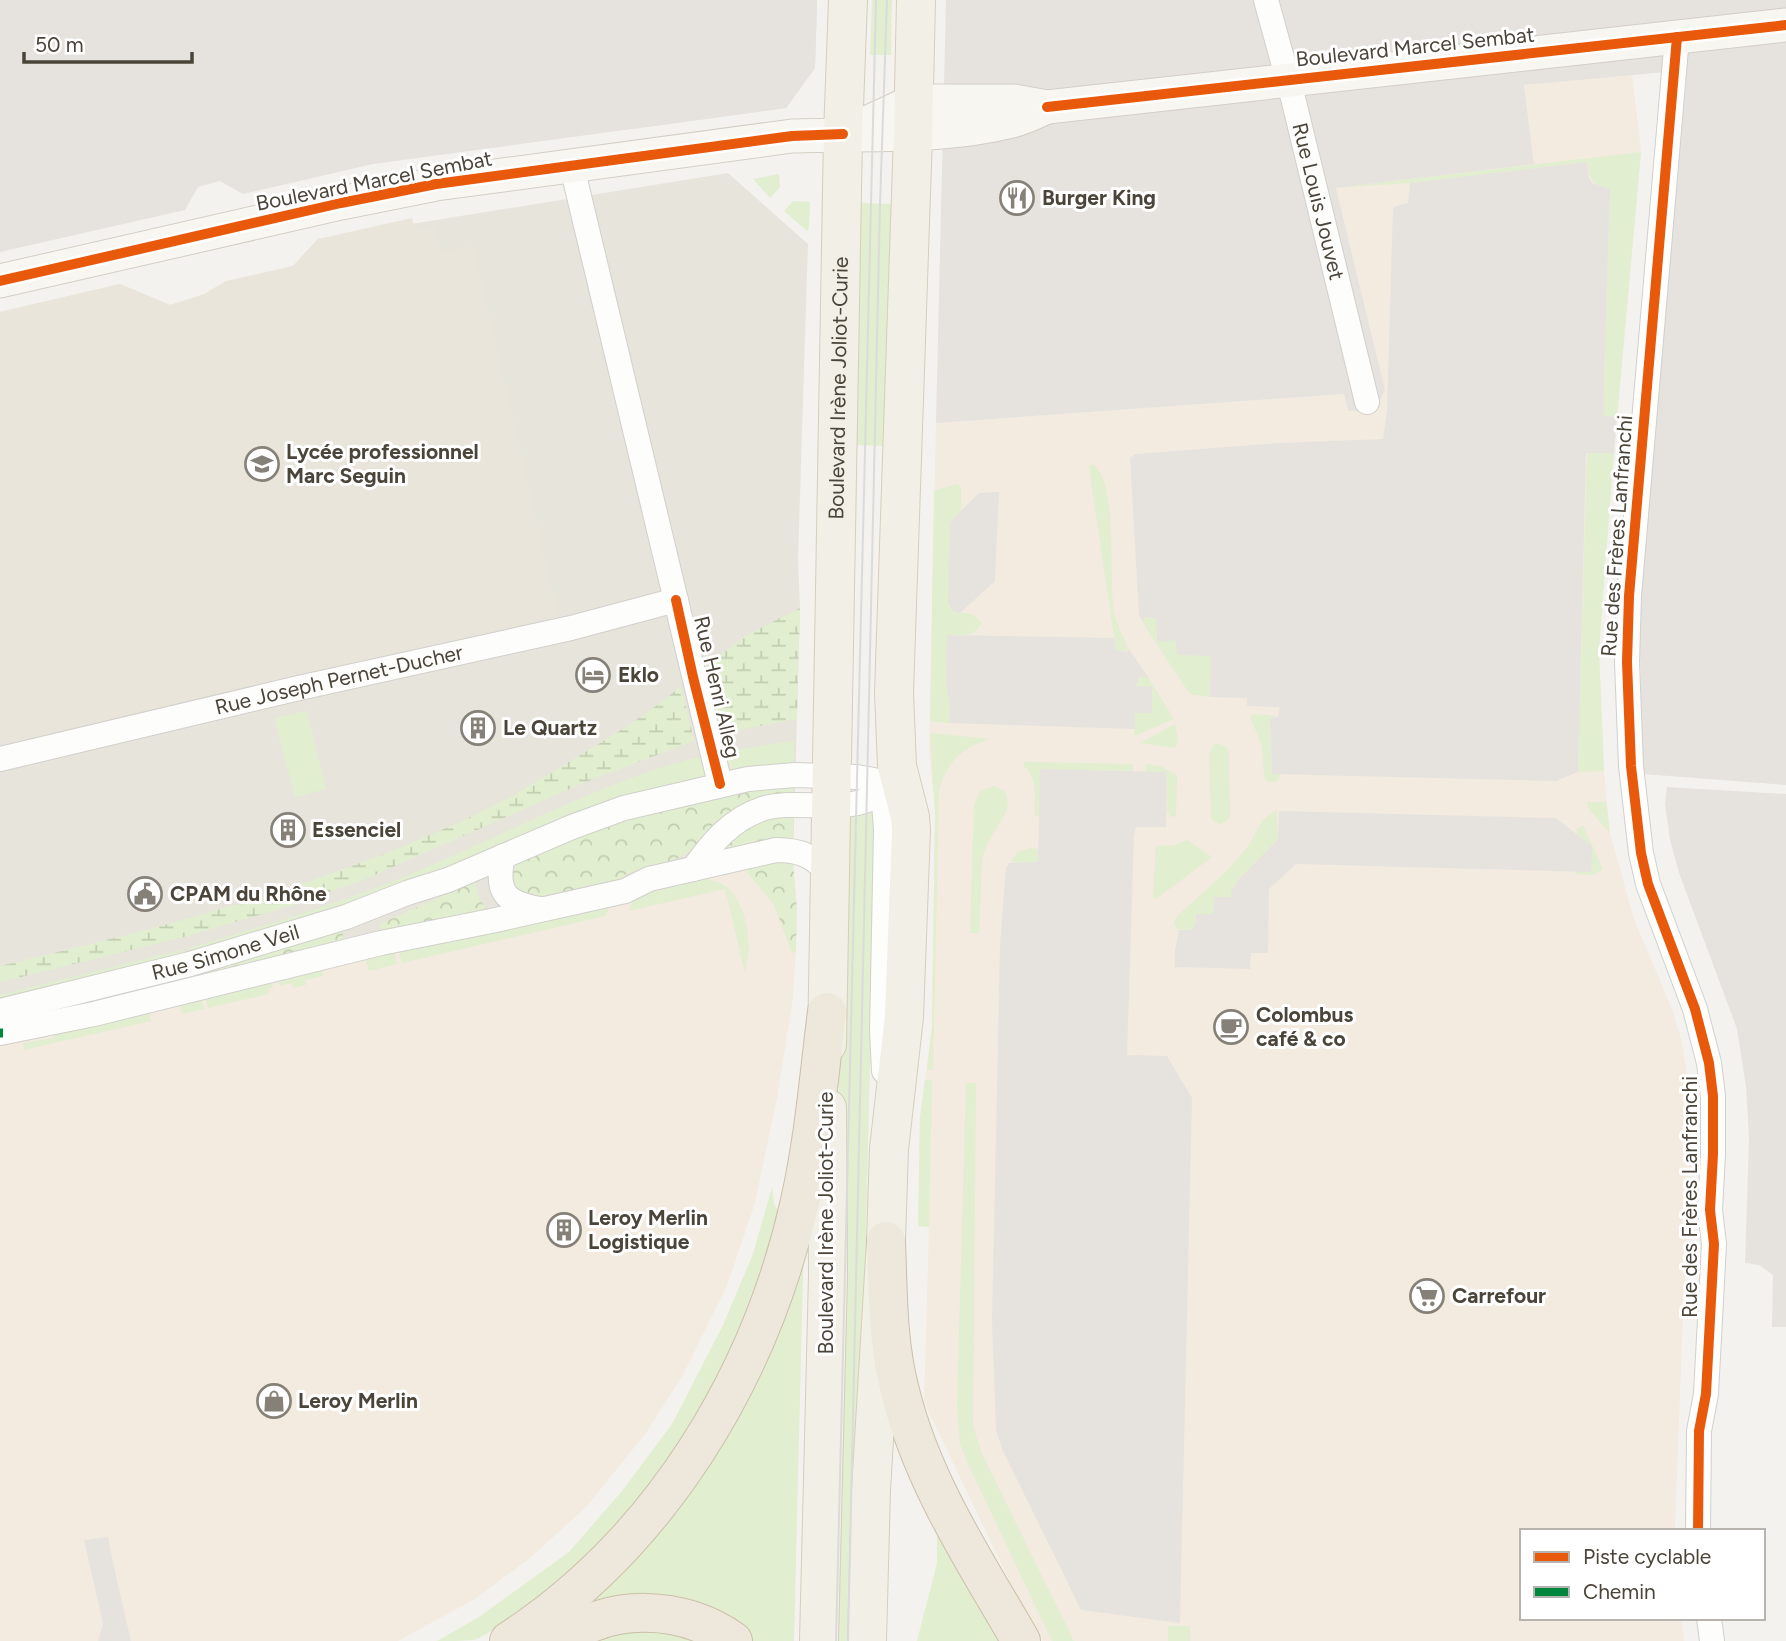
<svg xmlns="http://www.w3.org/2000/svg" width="1786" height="1641" font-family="Figtree,sans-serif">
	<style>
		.residential { fill: #e7e4dc }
		.commercial { fill: #f3ebdf }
		.industrial { fill: #e6e2de }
		.education { fill: #eae5da }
		.green { fill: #e1eecf }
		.forest { fill: url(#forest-crowns) }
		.wetland { fill: url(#wetland-marsh) }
		.parking { fill: #e6e3df }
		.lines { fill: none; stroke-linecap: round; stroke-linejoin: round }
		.street-casing { stroke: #d2d0cb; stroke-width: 26 }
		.secondary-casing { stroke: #d3cfc5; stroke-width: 35 }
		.primary-casing { stroke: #d6cebb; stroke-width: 40 }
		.highway-casing { stroke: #ccbfa9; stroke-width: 40 }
		.street { stroke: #fdfdfc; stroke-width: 24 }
		.secondary { stroke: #f7f6f1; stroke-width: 33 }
		.primary { stroke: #f2efe6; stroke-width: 38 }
		.highway { stroke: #ede8db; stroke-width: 38 }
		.tram { stroke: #dbdbda; stroke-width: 2 }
		.quiet { stroke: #00873e; stroke-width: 9; stroke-dasharray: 18 9; stroke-linecap: butt }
		.cycleway-casing { stroke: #fff; stroke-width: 15 }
		.cycleway { stroke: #e8590c; stroke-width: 10 }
		.labels { text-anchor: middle; stroke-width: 6; stroke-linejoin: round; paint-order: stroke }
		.street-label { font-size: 21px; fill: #4b4439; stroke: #fff }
		.poi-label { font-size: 21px; font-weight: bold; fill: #4b4439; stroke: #fff; text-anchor: start }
	</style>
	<defs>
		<pattern id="forest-crowns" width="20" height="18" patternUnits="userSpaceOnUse" patternTransform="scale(1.75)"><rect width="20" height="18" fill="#e1eecf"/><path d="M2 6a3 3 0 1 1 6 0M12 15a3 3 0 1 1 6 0" fill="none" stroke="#c3cdb2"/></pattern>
		<pattern id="wetland-marsh" width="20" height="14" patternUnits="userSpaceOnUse" patternTransform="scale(1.75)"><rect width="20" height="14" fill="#e1eecf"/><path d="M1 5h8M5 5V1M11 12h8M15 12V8" fill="none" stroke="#c3cdb2"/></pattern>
	</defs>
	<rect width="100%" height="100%" fill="#f4f2ee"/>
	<!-- residential -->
	<polygon class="residential" points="728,173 808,244 798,560 800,608 793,861 0,1042 0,312 120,284 170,305 293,266 318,239"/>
	<!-- commercial -->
	<g class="commercial">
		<polygon points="1632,73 1641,152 1600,612 1599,651 1604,771 1610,833 1634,919 1672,1009 1682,1042 1692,1108 1693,1138 1682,1339 1675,1531 1522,1531 1522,1618 1681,1618 1684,1641 1043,1641 1030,1624 924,1402 929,1227 918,1226 920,1118 932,1026 935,812 929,750 936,423 1344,394 1348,410 1385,390 1336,188 1534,163 1524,85"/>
		<polygon points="766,864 796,952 793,999 777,1098 755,1203 727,1286 683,1375 646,1433 586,1507 529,1559 475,1599 398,1641 0,1641 0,1042"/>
	</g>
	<!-- industrial -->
	<g class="industrial">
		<polygon points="0,0 817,0 815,68 786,108 373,164 243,194 220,181 198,187 185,210 0,252"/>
		<polygon points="946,0 1786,0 1786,785 1643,774 1639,610 1687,70 1524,85 1534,164 1336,188 1385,390 1375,409 1348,411 1344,394 936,423"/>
	</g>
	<!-- education -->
	<polygon class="education" points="412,218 414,229 434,226 442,254 473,246 558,615 0,744 0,312 120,284 170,305 199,297 226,281 293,266 318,239"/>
	<!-- green -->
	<g class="green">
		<polygon points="872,0 892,0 891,55 870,55"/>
		<path d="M1641 152 1617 417 1603 416 1610 189C1592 186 1590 179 1587 162L1410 183 1336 188Z"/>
		<polygon points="779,174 780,187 770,198 753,179"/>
		<polygon points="793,201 810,202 809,228 807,231 784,211"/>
		<polygon points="854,203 895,204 885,446 853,445"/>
		<polygon points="1587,451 1614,453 1599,651 1604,771 1578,772"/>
		<path d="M1092 464C1119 478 1108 582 1114 611 1116 625 1126 639 1128 651L1116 650 1089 467Z"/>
		<path d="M957 484 961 487V510L950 522 960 613C969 613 976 614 981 623 975 638 961 635 947 636L946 685 950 705 949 723 930 721 934 491Z"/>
		<polygon points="1145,617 1156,618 1157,640 1176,640 1211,656 1210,697 1190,694 1148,631 1143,622"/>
		<polygon points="1145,676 1148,677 1174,719 1134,736 1135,713 1152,713 1136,686 1139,677"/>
		<polygon points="307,711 326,789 295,797 274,718"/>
		<polygon points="1253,714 1278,716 1270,718 1272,774 1281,774 1276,782 1267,781 1264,776 1262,746 1250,717"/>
		<polygon points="1175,724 1178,740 1176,748 1140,743"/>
		<path d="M930 733 991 739C963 746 946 762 939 791L933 1070H927L932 1026 935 812Z"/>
		<polygon points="794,741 794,764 729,771 720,752"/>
		<polygon points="1217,743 1227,747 1229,754 1230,816 1227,821 1220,824 1213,821 1211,816 1209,755 1213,745"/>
		<path d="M706 755 708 772 705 776 652 789 570 815 423 879 191 957 189 948C267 925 345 902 420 870 515 830 605 780 706 755Z"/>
		<path d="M1025 762 1133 764V771L1041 769 1039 816 1035 817C1033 798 1040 780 1023 765Z"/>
		<polygon points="1146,764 1160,766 1177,775 1176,817 1170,816 1167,811 1167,773 1145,772"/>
		<polygon points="994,786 1005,791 1008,802 1006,812 987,844 982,859 979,933 970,933 974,805 980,791"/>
		<polygon points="1587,802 1606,802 1610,833 1588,808"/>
		<path d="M1277 810 1278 839 1237 881 1233 886 1231 898 1214 914H1197V924L1190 930 1177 929 1174 923 1177 916C1202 892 1230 872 1250 843 1260 827 1259 819 1277 810Z"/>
		<polygon points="845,813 872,813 876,819 856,1641 829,1641 840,1183 838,1019"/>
		<polygon points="1583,825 1603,869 1593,875 1575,874 1577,829"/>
		<polygon points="1187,840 1212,857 1156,899 1153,897 1156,846 1175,845"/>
		<polygon points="1031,848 1038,849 1038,863 1012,862 1011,860 1018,852"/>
		<path d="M702 879C745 878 755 940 745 973L725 889 629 911 634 897 638 894Z"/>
		<polygon points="610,904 606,916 402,963 397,946"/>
		<polygon points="181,950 184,959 0,1005 0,995"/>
		<polygon points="394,951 397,964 369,971 364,953"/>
		<polygon points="320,964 323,976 305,980 306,985 293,988 292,983 280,986 277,975"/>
		<polygon points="271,976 273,988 268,989 269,994 208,1008 204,993"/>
		<polygon points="201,998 204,1009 182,1014 178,1000"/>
		<polygon points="148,1007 151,1021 24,1050 23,1043 54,1038 53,1029"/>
		<polygon points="925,1080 932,1081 929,1227 918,1226 920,1118"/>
		<polygon points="966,1083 976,1083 973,1426 982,1454 1074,1641 1052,1641 967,1462 960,1444 957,1406"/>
		<path d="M772 1187 774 1203 780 1216C763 1272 746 1328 719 1380 672 1467 606 1546 527 1605 511 1617 493 1632 474 1640 464 1641 448 1641 437 1641L479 1617 569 1552 622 1491 672 1424 723 1325 753 1254Z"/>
		<polygon points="804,1236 794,1641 753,1641 749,1637 546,1625 613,1568"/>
		<polygon points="937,1512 1011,1641 917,1641 937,1563"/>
		<rect x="1168" y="1626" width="22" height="15"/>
		<polygon points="644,1631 667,1632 694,1641 598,1641 619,1633"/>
	</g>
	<!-- forest -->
	<g class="forest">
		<path d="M793 787V797L678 858 661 864 626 874 617 886 553 899 516 894 508 870C519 856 543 851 560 844 634 816 713 791 793 787Z"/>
		<polygon points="793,814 793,839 780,838 722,851 751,822"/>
		<polygon points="776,861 793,861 797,909 796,952 792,953 774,905 747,872 749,868"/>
		<polygon points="475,881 479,898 490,914 384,936 380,924"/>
		<polygon points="346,929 343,934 343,945 200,981 197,968"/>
	</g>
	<!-- wetland -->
	<g class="wetland">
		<polygon points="800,608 797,719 718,734 703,668 747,635"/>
		<path d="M681 686 694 741 583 783 363 880 296 904 184 937 0 982V966C168 926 338 883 493 806 519 793 543 778 567 763 606 740 646 716 681 686Z"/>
	</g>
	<!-- parking -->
	<g class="parking">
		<polygon points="640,0 817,0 815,68 786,108 633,129"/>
		<polygon points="1141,0 1234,0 1235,49 1148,60"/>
		<polygon points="1587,162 1589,178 1592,183 1610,189 1603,416 1617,417 1614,453 1586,453 1578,772 1556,781 1272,774 1270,718 1278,717 1280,707 1247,706 1247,698 1210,697 1211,656 1177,655 1176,640 1160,642 1157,640 1156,618 1145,617 1143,622 1139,615 1130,458 1135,454 1278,443 1383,439 1387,410 1393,207 1408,203 1410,183"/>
		<polygon points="994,276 994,298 986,305 984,419 937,423 941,303"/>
		<polygon points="999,492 995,581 960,613 954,612 948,603 950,522 979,493"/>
		<polygon points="947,635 1114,638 1116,650 1127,652 1129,649 1148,677 1139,677 1136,686 1152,687 1152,713 1135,713 1135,729 949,723 950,705 946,685"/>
		<polygon points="1040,769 1167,772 1166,827 1136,827 1134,837 1127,1055 1167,1056 1192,1098 1180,1623 1081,1610 1002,1449 996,1430 992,1320 1000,943 1006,868 1009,863 1038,862"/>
		<polygon points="1667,787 1786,794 1786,1327 1772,1327 1773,1275 1759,1265 1745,1263 1749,1138 1746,1087 1737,1029 1679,873 1670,840 1665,804"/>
		<polygon points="1279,811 1556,818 1592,846 1591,872 1296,864 1269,889 1268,953 1251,953 1250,969 1175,967 1175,950 1179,930 1191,930 1196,924 1196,914 1213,914 1214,897 1231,897 1231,892 1237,881 1278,839"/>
		<polygon points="108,1537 117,1581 131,1641 98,1641 103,1624 84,1540"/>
	</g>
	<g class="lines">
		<!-- street casing -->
		<g class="street-casing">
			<g id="street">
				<path id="s1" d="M1266 0 1293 98 1367 402"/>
				<polyline points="1677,37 1629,596 1627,662 1631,766 1641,853 1648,884 1695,1009 1709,1063 1713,1096 1713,1154 1710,1210 1714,1244 1706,1394 1699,1431 1698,1531"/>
				<polyline points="572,167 720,784"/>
				<path id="s2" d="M0 759 299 688 571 628 676 600"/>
				<path d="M503 856C495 892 505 903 540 909"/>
				<path d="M693 869C712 843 730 820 762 809 799 796 865 822 891 781"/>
				<path id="s3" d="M0 1011 190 964 346 917 407 893 448 880 572 827 624 808 748 779 795 775 857 777 874 780 883 790 886 830 882 1031 884 1071"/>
				<path d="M0 1033 94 1014 381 943 491 921 625 891 649 879 776 850C800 850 815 856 829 875"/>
				<polyline points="1709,1618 1712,1641"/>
			</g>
		</g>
		<!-- secondary casing -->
		<g class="secondary-casing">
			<g id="secondary">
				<polyline points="845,133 914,101 1014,101 1047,107 1786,25"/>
				<path d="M0 281 341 203 436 184 792 136C866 133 940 139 1012 121 1024 118 1036 112 1047 107"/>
			</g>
		</g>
		<!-- primary casing -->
		<g class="primary-casing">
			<g id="primary">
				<path id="s4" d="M827 1044 843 134 848 0"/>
				<polyline points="819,1641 828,1275 827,1108"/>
				<polyline points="867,1641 871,1490 886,1241 889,1149 904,1017 911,830 910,817 897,766 894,693 913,135 916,0"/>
			</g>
		</g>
		<!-- highway casing -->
		<g class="highway-casing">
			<g id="highway">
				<path d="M886 1241C888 1291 887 1342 900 1391 922 1482 975 1561 1021 1641"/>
				<path d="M509 1641C661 1542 761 1376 800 1201 814 1139 819 1075 827 1012"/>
				<path d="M560 1641C610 1602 683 1605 733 1641"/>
			</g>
		</g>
		<!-- street -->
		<use href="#street" class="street"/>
		<!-- secondary -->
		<use href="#secondary" class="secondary"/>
		<!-- primary -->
		<use href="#primary" class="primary"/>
		<!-- highway -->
		<use href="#highway" class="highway"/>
		<!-- tram -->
		<g class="tram">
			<polyline points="836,1641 876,0"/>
			<polyline points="848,1641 880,204 887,0"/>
		</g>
		<!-- quiet -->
		<polyline class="quiet" points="0,1033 3,1033"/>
		<!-- cycleway casing -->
		<g class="cycleway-casing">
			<g id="cycleway">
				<polyline points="1677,37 1629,596 1627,662 1631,766 1641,853 1648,884 1695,1009 1709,1063 1713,1096 1713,1154 1710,1210 1714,1244 1706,1394 1699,1431 1698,1531"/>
				<polyline points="1047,107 1786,25"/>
				<polyline points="0,281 341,203 436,184 792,136 843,134"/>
				<polyline points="676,600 693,677 720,784"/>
			</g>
		</g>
		<!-- cycleway -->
		<use href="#cycleway" class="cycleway"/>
	</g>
	<!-- icons -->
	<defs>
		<g id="restaurant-ring" transform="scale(1.75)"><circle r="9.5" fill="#fff" stroke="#868178" stroke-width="1.5"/><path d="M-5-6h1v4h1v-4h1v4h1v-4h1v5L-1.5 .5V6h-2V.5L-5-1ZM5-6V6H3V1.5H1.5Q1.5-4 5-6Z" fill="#868178"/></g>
		<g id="school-ring" transform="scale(1.75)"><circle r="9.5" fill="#fff" stroke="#868178" stroke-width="1.5"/><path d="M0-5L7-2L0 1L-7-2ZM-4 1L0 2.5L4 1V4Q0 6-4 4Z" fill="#868178"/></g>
		<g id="hotel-ring" transform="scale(1.75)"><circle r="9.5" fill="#fff" stroke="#868178" stroke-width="1.5"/><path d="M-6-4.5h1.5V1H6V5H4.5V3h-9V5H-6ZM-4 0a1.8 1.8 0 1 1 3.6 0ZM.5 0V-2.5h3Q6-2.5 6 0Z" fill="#868178"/></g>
		<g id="building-ring" transform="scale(1.75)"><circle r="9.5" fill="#fff" stroke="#868178" stroke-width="1.5"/><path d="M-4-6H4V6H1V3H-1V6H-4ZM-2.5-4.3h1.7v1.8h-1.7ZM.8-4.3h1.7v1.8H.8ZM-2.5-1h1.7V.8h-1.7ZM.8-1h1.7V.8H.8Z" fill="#868178"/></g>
		<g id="civic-ring" transform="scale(1.75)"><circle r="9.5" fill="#fff" stroke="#868178" stroke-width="1.5"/><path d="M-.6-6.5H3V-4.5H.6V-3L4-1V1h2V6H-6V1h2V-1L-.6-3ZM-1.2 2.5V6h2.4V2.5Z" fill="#868178"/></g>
		<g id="cafe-ring" transform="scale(1.75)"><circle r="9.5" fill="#fff" stroke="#868178" stroke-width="1.5"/><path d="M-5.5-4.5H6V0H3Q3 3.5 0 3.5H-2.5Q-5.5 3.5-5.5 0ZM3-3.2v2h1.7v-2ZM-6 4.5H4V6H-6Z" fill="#868178"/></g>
		<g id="supermarket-ring" transform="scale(1.75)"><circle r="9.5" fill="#fff" stroke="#868178" stroke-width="1.5"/><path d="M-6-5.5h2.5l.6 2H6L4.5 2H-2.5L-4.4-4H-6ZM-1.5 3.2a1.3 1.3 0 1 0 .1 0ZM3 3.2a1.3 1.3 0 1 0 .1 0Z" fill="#868178"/></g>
		<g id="shop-ring" transform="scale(1.75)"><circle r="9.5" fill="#fff" stroke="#868178" stroke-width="1.5"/><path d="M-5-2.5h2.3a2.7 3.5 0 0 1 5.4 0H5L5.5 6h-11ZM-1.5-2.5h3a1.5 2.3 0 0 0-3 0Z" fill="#868178"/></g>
	</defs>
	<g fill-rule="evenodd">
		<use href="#restaurant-ring" x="1017" y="198"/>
		<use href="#school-ring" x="262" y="464"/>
		<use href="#hotel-ring" x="593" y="675"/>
		<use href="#building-ring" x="478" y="728"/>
		<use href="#building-ring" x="288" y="830"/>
		<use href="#civic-ring" x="145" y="894"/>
		<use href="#cafe-ring" x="1231" y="1027"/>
		<use href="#building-ring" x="564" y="1230"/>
		<use href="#supermarket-ring" x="1427" y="1296"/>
		<use href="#shop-ring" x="274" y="1401"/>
	</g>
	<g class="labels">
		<!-- street labels -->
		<g class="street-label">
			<text transform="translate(1415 47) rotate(-6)" y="7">Boulevard Marcel Sembat</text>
			<text transform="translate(374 181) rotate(-11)" y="7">Boulevard Marcel Sembat</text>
			<text dy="7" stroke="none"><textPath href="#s1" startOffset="208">Rue Louis Jouvet</textPath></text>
			<text dy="7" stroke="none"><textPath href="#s4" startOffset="656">Boulevard Irène Joliot-Curie</textPath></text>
			<text transform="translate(1617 536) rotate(-86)" y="7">Rue des Frères Lanfranchi</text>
			<text dy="7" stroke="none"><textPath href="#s2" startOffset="348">Rue Joseph Pernet-Ducher</textPath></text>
			<text transform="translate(717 687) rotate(77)" y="7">Rue Henri Alleg</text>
			<text dy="7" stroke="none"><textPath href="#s3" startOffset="233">Rue Simone Veil</textPath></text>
			<text transform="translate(1690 1197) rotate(-90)" y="7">Rue des Frères Lanfranchi</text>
			<text transform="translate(826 1223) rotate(-90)" y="7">Boulevard Irène Joliot-Curie</text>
		</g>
		<!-- poi labels -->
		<g class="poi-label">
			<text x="1042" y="205">Burger King</text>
			<text x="286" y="459">Lycée professionnel<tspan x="286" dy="24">Marc Seguin</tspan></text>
			<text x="618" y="682">Eklo</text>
			<text x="503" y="735">Le Quartz</text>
			<text x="312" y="837">Essenciel</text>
			<text x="170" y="901">CPAM du Rhône</text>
			<text x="1256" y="1022">Colombus<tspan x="1256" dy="24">café &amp; co</tspan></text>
			<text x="588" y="1225">Leroy Merlin<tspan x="588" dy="24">Logistique</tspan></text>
			<text x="1452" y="1303">Carrefour</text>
			<text x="298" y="1408">Leroy Merlin</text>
		</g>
	</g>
	<!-- legend -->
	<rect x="1520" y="1529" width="245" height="91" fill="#ffffff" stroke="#b7b4b0" stroke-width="2"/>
	<rect x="1534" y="1552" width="35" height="10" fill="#e8590c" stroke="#b7b4b0" stroke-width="2"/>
	<text x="1583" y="1564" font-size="21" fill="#4b4439">Piste cyclable</text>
	<rect x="1534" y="1587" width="35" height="10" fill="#00873e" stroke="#b7b4b0" stroke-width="2"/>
	<text x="1583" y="1599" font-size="21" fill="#4b4439">Chemin</text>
	<!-- scale -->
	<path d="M24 52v10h168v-10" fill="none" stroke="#4b4439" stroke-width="3.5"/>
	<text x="35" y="52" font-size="21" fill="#4b4439" stroke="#ffffff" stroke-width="5" paint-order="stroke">50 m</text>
</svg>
